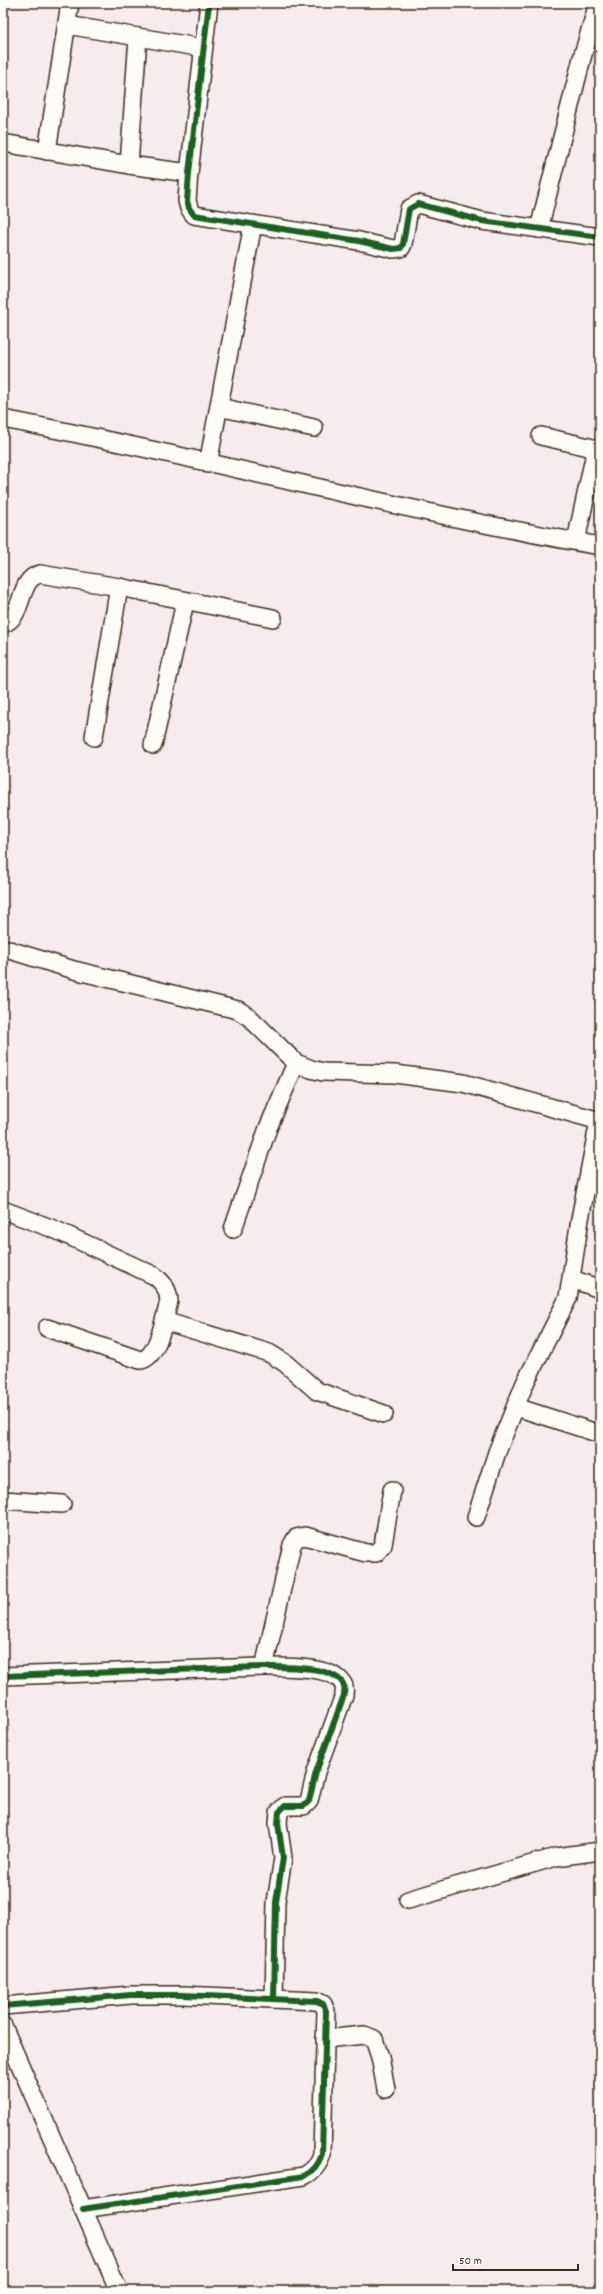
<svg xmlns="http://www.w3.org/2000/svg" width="603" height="2294" font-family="Dekko,sans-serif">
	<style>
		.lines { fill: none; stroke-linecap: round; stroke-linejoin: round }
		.minor-casing { stroke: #3b2a1e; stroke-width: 20 }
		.minor { stroke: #fdfcf7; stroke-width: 17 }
		.cycleway-casing { stroke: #fdfcf7; stroke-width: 8 }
		.cycleway { stroke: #1b5e20; stroke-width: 6 }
	</style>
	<rect width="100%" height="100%" fill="#f6ebed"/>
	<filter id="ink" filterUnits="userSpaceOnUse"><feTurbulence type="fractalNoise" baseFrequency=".025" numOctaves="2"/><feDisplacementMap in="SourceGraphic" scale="8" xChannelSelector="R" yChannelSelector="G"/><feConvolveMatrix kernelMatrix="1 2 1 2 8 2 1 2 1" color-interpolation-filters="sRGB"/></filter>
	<g filter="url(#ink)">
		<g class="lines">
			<!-- minor casing -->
			<g class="minor-casing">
				<g id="minor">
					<polyline points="209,3 189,173 187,201 189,208 194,215 359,241 393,249 401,248 403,244 409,209 418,204 482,221 600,237"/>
					<polyline points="67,25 203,48"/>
					<polyline points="3,143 129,165 189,173"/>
					<polyline points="47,151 70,3"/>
					<polyline points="129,165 138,37"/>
					<polyline points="539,229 582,58 598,3"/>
					<polyline points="219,407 314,428"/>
					<path d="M3 419C203 457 399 511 600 546"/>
					<polyline points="541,436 589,447 594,449 595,453 576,541"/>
					<polyline points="208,464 253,224"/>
					<path d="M3 624C25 617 17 579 40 574L119 587 273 618"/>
					<polyline points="94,737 119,587"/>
					<polyline points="153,745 185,602"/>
					<polyline points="3,948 74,970 238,1010 249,1017 296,1063 311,1069 323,1072 395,1074 463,1083 600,1121"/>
					<path d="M3 1210 56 1230 155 1276C164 1284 168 1289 169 1301 165 1316 158 1359 140 1360L47 1328"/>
					<polyline points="233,1229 268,1128 296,1063"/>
					<polyline points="572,1279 600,1289"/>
					<polyline points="164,1321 269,1353 285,1363 317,1391 384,1414"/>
					<polyline points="516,1407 600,1434"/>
					<polyline points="3,1500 62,1504"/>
					<polyline points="476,1517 497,1452 525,1383 568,1298 580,1219 599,1121"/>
					<polyline points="264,1667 292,1545 296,1538 305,1536 366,1553 376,1553 383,1545 392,1490"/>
					<path d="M3 1676 264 1667C282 1667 337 1665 344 1686 345 1688 344 1693 344 1695L316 1772 309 1801 304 1806H285L279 1812 278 1823 283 1858 276 1902 274 1999"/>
					<polyline points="408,1900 556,1857 600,1851"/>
					<path d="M3 2006 131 1995H183L317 2001 323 2004 326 2011 322 2154C319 2164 314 2171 304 2176L83 2209"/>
					<polyline points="3,2026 119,2291"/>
					<polyline points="325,2039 364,2035 374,2039 380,2057 386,2089"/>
				</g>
			</g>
			<!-- minor -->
			<use href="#minor" class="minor"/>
			<!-- cycleway casing -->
			<g class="cycleway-casing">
				<g id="cycleway">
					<polyline points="209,3 189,173 187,201 189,208 194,215 359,241 393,249 401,248 403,244 409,209 418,204 482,221 600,237"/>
					<path d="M3 1676 264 1667C282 1667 337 1665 344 1686 345 1688 344 1693 344 1695L316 1772 309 1801 304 1806H285L279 1812 278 1823 283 1858 276 1902 274 1999"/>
					<path d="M3 2006 131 1995H183L317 2001 323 2004 326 2011 322 2154C319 2164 314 2171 304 2176L83 2209"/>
				</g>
			</g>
			<!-- cycleway -->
			<use href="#cycleway" class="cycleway"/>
		</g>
	</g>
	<!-- margin -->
	<rect width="603" height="2294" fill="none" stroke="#fdfcf7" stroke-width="16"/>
	<rect x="8" y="8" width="587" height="2278" fill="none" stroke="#3b2a1e" stroke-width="1.5" filter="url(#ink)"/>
	<!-- scale -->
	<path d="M453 2264v6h125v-6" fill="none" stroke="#3b2a1e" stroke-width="2"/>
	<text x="459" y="2264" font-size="12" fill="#3b2a1e" stroke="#fdfcf7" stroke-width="3" paint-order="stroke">50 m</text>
</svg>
